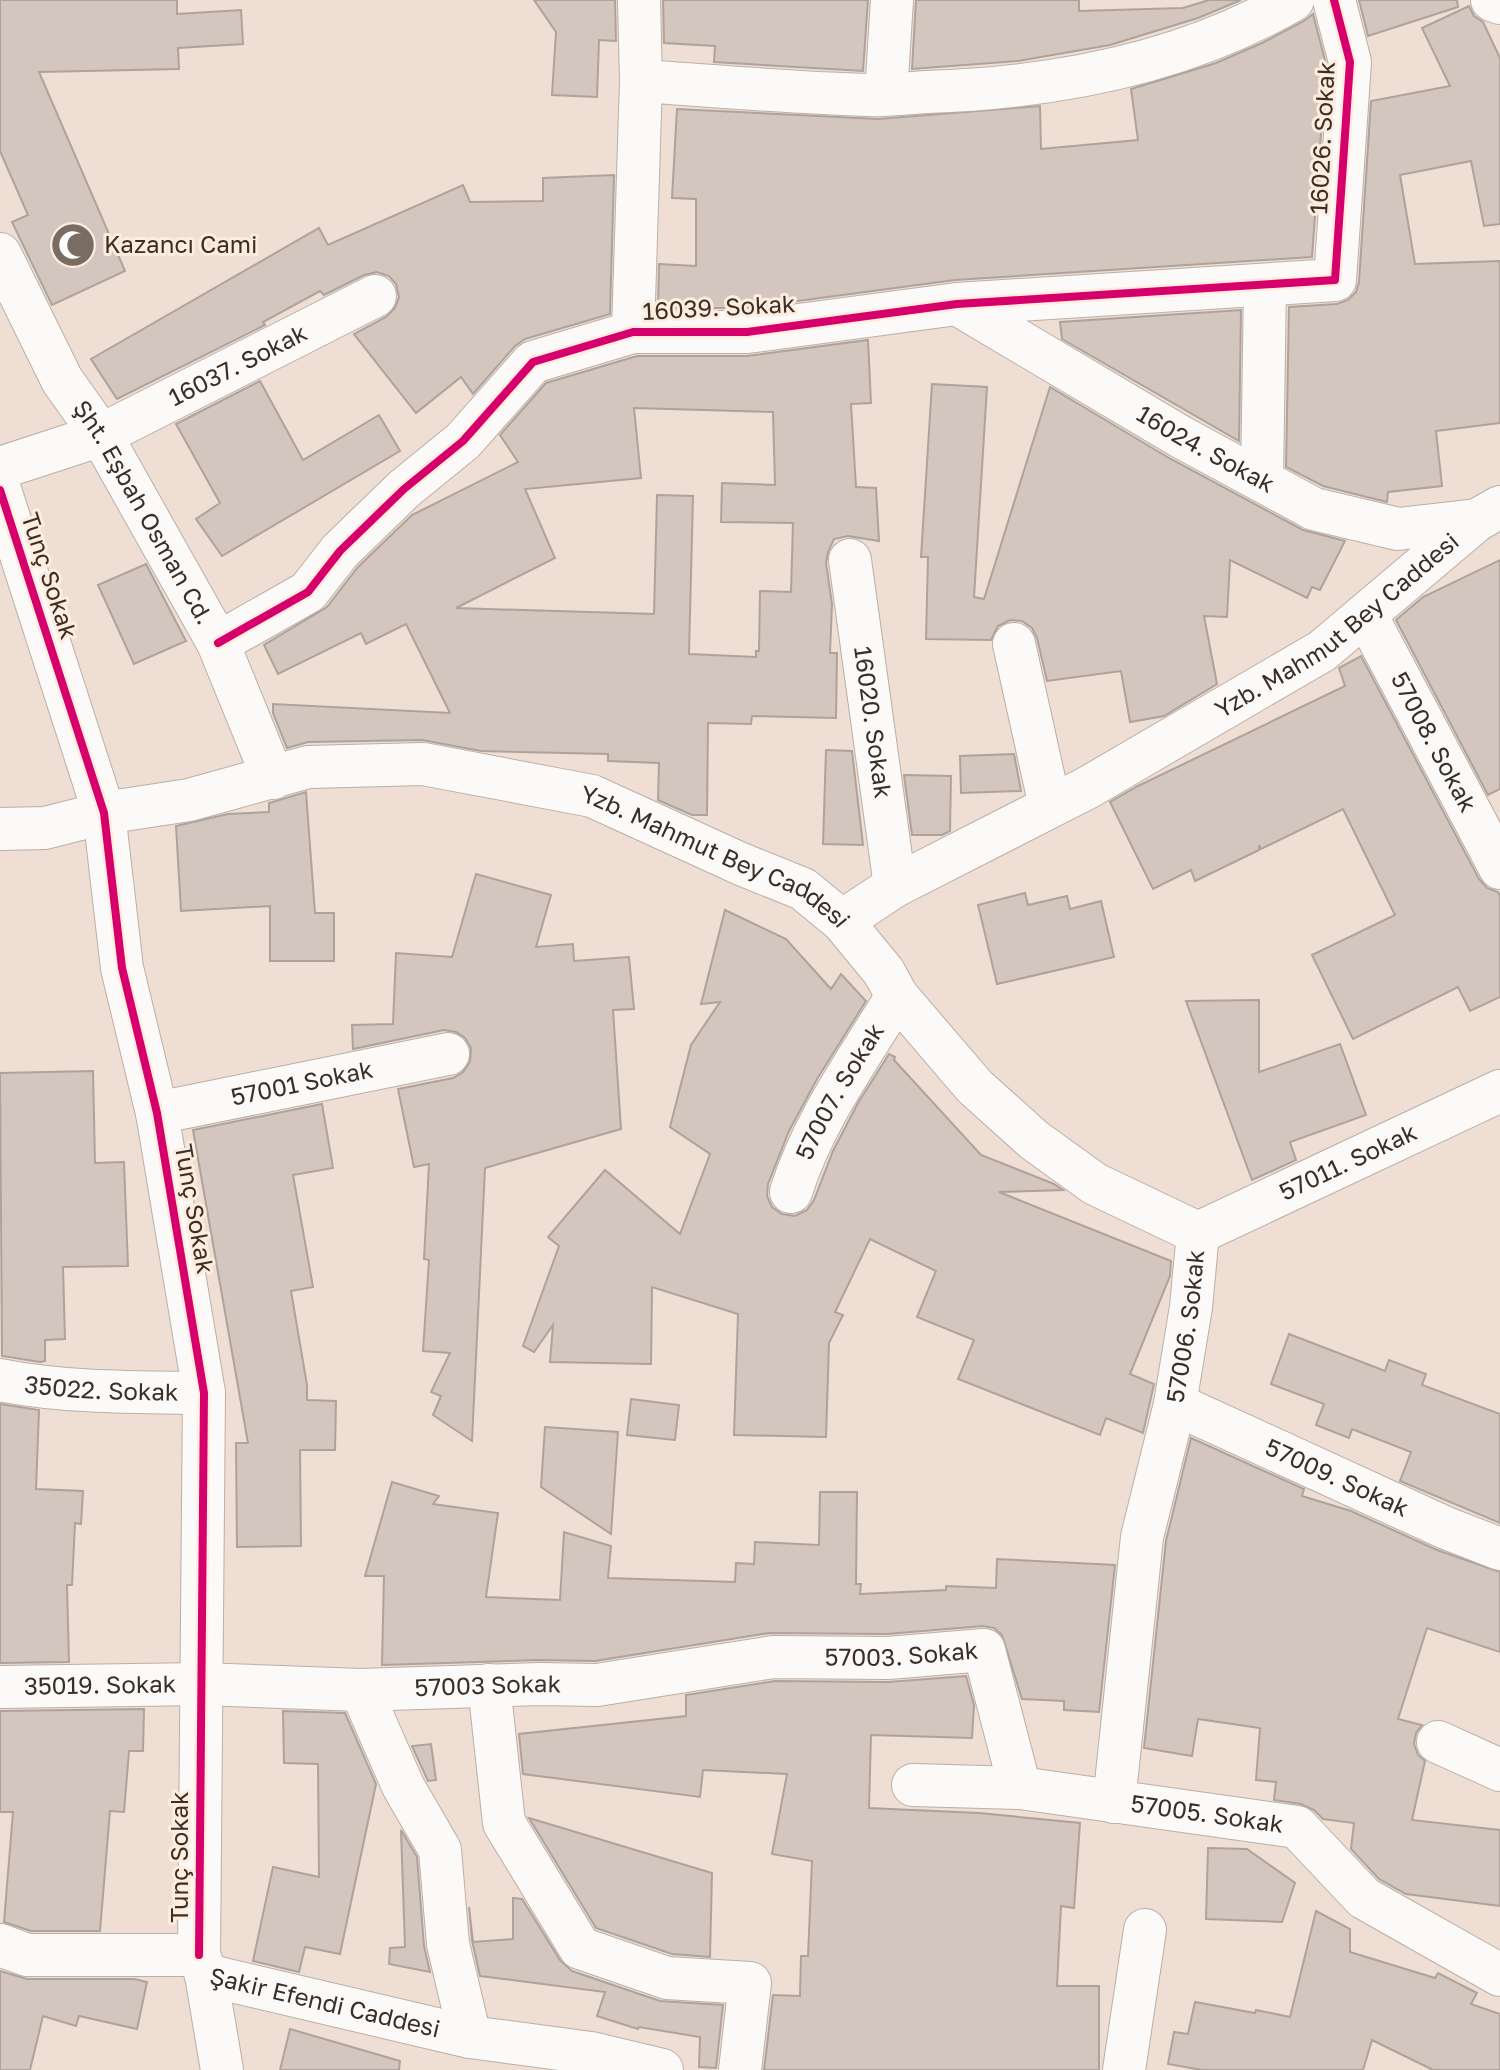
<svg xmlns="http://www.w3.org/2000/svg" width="1500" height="2070" font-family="'Golos Text',sans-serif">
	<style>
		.building { fill: #d3c6be; stroke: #afa29b; stroke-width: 2; fill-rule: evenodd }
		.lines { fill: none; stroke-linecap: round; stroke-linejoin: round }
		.street-casing { stroke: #bbafa6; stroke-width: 44 }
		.street { stroke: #fcfaf8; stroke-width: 42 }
		.cycleway-casing { stroke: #feeddf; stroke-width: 13 }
		.cycleway { stroke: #d6006c; stroke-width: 8 }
		.labels { text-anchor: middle; stroke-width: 6; stroke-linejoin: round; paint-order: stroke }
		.street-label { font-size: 24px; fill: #3a2f27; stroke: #feeddf }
		.poi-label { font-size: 24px; fill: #3a2f27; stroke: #feeddf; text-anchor: start }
	</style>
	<rect width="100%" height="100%" fill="#eeded3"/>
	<!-- building -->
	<g class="building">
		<polygon points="0,0 177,0 177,14 241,10 243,44 178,48 179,69 39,72 125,271 52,305 12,222 28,215 0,151"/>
		<polygon points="534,0 615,0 616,41 599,40 597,97 552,95 556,32"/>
		<polygon points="663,0 868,0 863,71 714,62 715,46 664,43"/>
		<polygon points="916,0 1079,0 1079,11 1183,8 1209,0 1241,0 1198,18 1110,45 1018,61 912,69"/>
		<polygon points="1359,0 1457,0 1458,7 1368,36"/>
		<polygon points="1469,6 1474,16 1483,22 1500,58 1500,224 1484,226 1471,161 1400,175 1415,264 1500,261 1500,423 1436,431 1442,486 1388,492 1387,502 1323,486 1286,467 1289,307 1337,304 1348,300 1356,292 1359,282 1371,101 1450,86 1422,28"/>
		<polygon points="1313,14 1326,64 1312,257 955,280 745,308 658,308 659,264 696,266 696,199 672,198 677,109 878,119 1040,106 1041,149 1138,140 1131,89 1216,63 1262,43 1304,21"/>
		<polygon points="614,175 610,314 525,339 515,346 473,394 461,377 416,413 354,334 386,317 395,308 399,297 396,284 389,276 377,272 364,275 324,295 320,291 263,322 265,325 117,399 91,359 319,228 328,245 463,185 470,202 543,201 543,178"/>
		<polygon points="1241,310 1239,441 1062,339 1060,322"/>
		<path d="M868 340 871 403 851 404 856 487 876 488 879 541 848 536 834 539 828 552 826 563 832 604 830 653H837L836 718 752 716 751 724 708 723 707 815H692L658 800 659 763 608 761V754L481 751 422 740 308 742 287 748 273 713V704L450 713 406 624 366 644 361 633 278 674 264 645 327 607 358 567 412 515 518 462 500 435 546 383 637 356H747ZM634 408 773 412 775 485 722 483 721 522 793 523 791 592 760 591 759 651H756V657L689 654 693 496 657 495 654 614 456 608 555 558 525 489 641 478Z"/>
		<polygon points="260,381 303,460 379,415 400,451 222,556 196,519 220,503 176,424"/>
		<polygon points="932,384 987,387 974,597 984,599 1050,387 1169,458 1303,530 1345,541 1320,590 1312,587 1307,598 1230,560 1227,617 1204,616 1217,684 1164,716 1130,722 1121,671 1047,681 1037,638 1032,628 1022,621 1010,620 998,626 991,640 926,639 928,557 921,557"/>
		<polygon points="1500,560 1500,789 1488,795 1396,620 1423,597"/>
		<polygon points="146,564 186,641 134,664 98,585"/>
		<polygon points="1361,656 1479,879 1487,888 1498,892 1500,896 1500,997 1470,1011 1458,987 1353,1039 1312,955 1395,915 1343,809 1261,849 1259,845 1259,850 1195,881 1191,870 1153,889 1110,802 1138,786 1345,686 1339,668"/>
		<polygon points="826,750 852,751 863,845 823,844"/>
		<polygon points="1014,754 1021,791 961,793 960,756"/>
		<polygon points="904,775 951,776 950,831 942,835 912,835"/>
		<polygon points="306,792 315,913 334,913 334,961 270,961 270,906 181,911 176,826 228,814 269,812 269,803"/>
		<polygon points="476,874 551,895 536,947 573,944 574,961 629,957 634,1009 613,1010 621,1129 485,1168 472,1441 433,1415 441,1396 431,1392 450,1353 423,1351 429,1260 424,1259 429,1164 414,1167 398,1089 453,1078 463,1072 470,1062 471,1048 465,1038 456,1032 444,1030 353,1049 352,1025 393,1024 396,953 452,957"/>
		<polygon points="1025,893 1028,905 1067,896 1070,909 1101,901 1114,957 997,984 978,905"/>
		<polygon points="725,910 786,939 831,989 841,974 866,1001 817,1079 789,1131 768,1184 767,1196 772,1207 782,1214 795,1216 807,1210 814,1200 833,1151 858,1103 889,1054 895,1057 894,1060 981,1155 1054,1184 1063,1190 999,1192 1171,1261 1170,1276 1130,1374 1154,1384 1143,1433 1106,1418 1100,1435 958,1379 974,1340 917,1317 936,1271 870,1239 835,1312 843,1315 829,1343 826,1437 734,1435 738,1314 652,1287 651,1364 550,1362 553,1325 534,1352 523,1346 559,1246 548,1237 605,1170 680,1234 710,1154 670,1127 691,1045 720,1002 701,1004"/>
		<polygon points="1259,1000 1259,1072 1340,1044 1366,1115 1290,1142 1296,1160 1252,1180 1186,1001"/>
		<polygon points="93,1071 95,1163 124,1162 128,1266 63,1267 65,1339 45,1340 45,1361 40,1362 2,1356 0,1073"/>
		<polygon points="322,1104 333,1168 293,1175 313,1287 291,1291 307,1385 307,1400 336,1401 335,1450 300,1450 301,1546 237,1547 236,1443 248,1443 193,1130"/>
		<polygon points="1289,1334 1385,1371 1389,1360 1426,1374 1422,1385 1500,1414 1500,1523 1400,1481 1411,1452 1352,1429 1349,1438 1316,1425 1324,1404 1271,1384"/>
		<polygon points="631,1399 679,1405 675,1440 627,1435"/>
		<polygon points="0,1404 39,1410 36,1489 83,1491 81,1524 75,1523 72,1585 67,1585 69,1662 0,1663"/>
		<polygon points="545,1427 618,1432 611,1534 541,1487"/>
		<polygon points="1191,1438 1304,1489 1302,1496 1351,1511 1437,1550 1500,1572 1500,1652 1427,1628 1398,1719 1422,1725 1416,1733 1414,1744 1418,1755 1425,1761 1412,1820 1500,1830 1500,1906 1406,1894 1379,1879 1351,1849 1354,1823 1323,1819 1314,1810 1301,1804 1274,1800 1276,1782 1256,1780 1260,1728 1198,1719 1192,1756 1144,1748 1166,1541"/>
		<polygon points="392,1482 439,1496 433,1504 498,1513 486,1597 560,1600 564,1532 611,1546 608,1578 735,1582 736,1563 754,1564 755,1542 819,1545 820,1492 857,1492 856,1584 861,1584 860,1594 946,1590 946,1586 996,1588 997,1559 1115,1565 1099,1712 1064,1710 1064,1701 1022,1699 1002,1635 994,1628 983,1626 887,1634 769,1633 595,1661 539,1660 382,1665 384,1576 365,1576"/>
		<polygon points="966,1676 974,1705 972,1738 871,1735 869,1808 979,1813 1080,1823 1074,1908 1061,1906 1057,1986 1099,1986 1099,2070 764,2070 773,1995 800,1996 801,1956 808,1956 812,1861 772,1854 787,1774 703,1770 700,1797 523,1774 519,1734 686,1716 686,1695 775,1681 888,1682"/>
		<polygon points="144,1709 143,1751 129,1751 124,1812 110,1811 100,1931 31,1931 4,1922 13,1812 0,1812 0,1711"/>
		<polygon points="283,1711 345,1713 376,1784 340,1954 305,1947 299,1972 253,1961 273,1867 319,1877 318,1764 284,1763"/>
		<polygon points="431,1744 436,1780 428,1781 412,1746"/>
		<polygon points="529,1818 712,1873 710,1957 672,1954 596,1928"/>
		<polygon points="401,1830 417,1857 424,1946 430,1972 389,1964 390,1948 405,1947"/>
		<polygon points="1208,1848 1247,1849 1295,1883 1282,1922 1206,1919"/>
		<polygon points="513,1898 522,1899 560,1960 572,1971 660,2001 723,2005 716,2068 699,2067 700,2037 639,2027 638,2029 597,2016 605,1992 480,1976 472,1940 469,1907 473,1942 513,1939"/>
		<polygon points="1316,1911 1350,1929 1350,1952 1435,1978 1438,1973 1477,1993 1471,2004 1500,2014 1500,2070 1433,2070 1372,2040 1363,2070 1202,2070 1168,2064 1174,2032 1188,2034 1195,2002 1255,2013 1256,2010 1290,2017"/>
		<polygon points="0,1971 27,1979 134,1979 147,1982 137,2029 79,2016 76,2026 43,2016 30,2070 0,2070"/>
		<polygon points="290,2029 400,2061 399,2070 280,2070"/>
	</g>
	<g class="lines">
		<!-- street casing -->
		<g class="street-casing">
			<g id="street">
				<polyline points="639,0 641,81"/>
				<polyline points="1492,0 1500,3"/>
				<polyline points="886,94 892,0"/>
				<path id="s1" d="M0 254 62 380 101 435 218 643 273 778"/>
				<path id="s2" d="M957 304 1181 437 1314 509 1398 529 1477 520"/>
				<path d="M633 332 641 81C717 86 794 93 871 95 889 96 908 93 926 92 1051 88 1183 64 1293 0"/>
				<path id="s3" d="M0 468 101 435 375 296"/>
				<polyline points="1262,479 1265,286"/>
				<polyline points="0,490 104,813 122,968 157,1113 204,1393 199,1955"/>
				<path id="s4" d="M850 560 895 886"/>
				<path id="s5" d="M1366 615 1500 868"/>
				<polyline points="218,643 308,592 340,551 404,489 463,441 533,362 633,332 747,332 957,304 1335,280 1350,62 1334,0"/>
				<polyline points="1014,644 1050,806"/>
				<path id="s6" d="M0 829 45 828 104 813 189 800 308 767 423 764 592 796 741 864 803 889 842 921 884 972 897 996 975 1087 1034 1140 1095 1184 1198 1233"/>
				<path id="s7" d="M842 921 895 886 1087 788 1322 651 1477 520 1500 507"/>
				<path id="s8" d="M157 1113 448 1054"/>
				<path id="s9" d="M791 1192C813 1121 858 1060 897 996"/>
				<path id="s10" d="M1198 1233 1500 1091"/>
				<path id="s11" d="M0 1380C66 1393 137 1392 204 1393"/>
				<path id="s12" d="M1175 1404 1446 1528 1500 1549"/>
				<polyline points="489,1685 504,1823 580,1948 667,1978 750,1983 740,2070"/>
				<path id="s13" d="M0 1687 201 1684 361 1690 540 1684 597 1685 773 1657 888 1658 984 1650 1020 1788"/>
				<polyline points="361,1690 403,1786 440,1850 448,1944 470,2037"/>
				<polyline points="1438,1742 1500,1770"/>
				<path id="s14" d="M913 1785 1020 1788 1297 1827 1364 1898 1500 1975"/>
				<path id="s15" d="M1114 1802 1142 1537 1175 1404 1191 1307 1198 1233"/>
				<path id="s16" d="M0 1945 27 1955H199L206 1975 470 2037 591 2053 662 2070"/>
				<polyline points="206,1975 222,2070"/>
				<polyline points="1124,2070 1145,1930"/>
			</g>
		</g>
		<!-- street -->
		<use href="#street" class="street"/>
		<!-- cycleway casing -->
		<g class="cycleway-casing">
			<g id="cycleway">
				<polyline points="0,490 104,813 122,968 157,1113 204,1393 199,1955"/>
				<polyline points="218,643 308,592 340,551 404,489 463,441 533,362 633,332 747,332 957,304 1335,280 1350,62 1334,0"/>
			</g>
		</g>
		<!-- cycleway -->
		<use href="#cycleway" class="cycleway"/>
	</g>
	<!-- icons -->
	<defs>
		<g id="mosque-disc" transform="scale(2.3)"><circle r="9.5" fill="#796c63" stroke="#feeddf"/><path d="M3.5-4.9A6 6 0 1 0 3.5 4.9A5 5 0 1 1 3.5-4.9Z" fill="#fff"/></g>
	</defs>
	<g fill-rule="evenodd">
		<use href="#mosque-disc" x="73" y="245"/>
	</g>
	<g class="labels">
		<!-- street labels -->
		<g class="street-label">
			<text transform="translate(1323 138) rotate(-87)" y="8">16026. Sokak</text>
			<text transform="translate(719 308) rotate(-3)" y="8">16039. Sokak</text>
			<text dy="8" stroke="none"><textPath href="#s3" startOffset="260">16037. Sokak</textPath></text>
			<text dy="8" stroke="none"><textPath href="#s2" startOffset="288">16024. Sokak</textPath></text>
			<text dy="8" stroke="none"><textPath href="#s1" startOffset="296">Şht. Eşbah Osman Cd.</textPath></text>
			<text transform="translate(49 576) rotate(72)" y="8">Tunç Sokak</text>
			<text dy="8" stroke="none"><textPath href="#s7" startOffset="578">Yzb. Mahmut Bey Caddesi</textPath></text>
			<text dy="8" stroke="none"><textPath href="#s4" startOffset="164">16020. Sokak</textPath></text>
			<text dy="8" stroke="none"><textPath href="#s5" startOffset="144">57008. Sokak</textPath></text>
			<text dy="8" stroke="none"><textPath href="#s6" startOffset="740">Yzb. Mahmut Bey Caddesi</textPath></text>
			<text dy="8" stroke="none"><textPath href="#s8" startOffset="148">57001 Sokak</textPath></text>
			<text dy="8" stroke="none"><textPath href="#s9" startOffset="112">57007. Sokak</textPath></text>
			<text dy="8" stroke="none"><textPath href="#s10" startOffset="166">57011. Sokak</textPath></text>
			<text transform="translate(194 1209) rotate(80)" y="8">Tunç Sokak</text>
			<text dy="8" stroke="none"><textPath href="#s15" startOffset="482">57006. Sokak</textPath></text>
			<text dy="8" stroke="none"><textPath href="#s11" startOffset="102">35022. Sokak</textPath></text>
			<text dy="8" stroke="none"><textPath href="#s12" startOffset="178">57009. Sokak</textPath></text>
			<text dy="8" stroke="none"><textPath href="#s13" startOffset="904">57003. Sokak</textPath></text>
			<text dy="8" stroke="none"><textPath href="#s13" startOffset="100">35019. Sokak</textPath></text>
			<text dy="8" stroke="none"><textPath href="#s13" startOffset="488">57003 Sokak</textPath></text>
			<text dy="8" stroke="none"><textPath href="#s14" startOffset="296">57005. Sokak</textPath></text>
			<text transform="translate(180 1857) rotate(-90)" y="8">Tunç Sokak</text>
			<text dy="8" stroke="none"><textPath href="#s16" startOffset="344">Şakir Efendi Caddesi</textPath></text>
		</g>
		<!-- poi labels -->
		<g class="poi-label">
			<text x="104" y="253">Kazancı Cami</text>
		</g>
	</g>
</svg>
